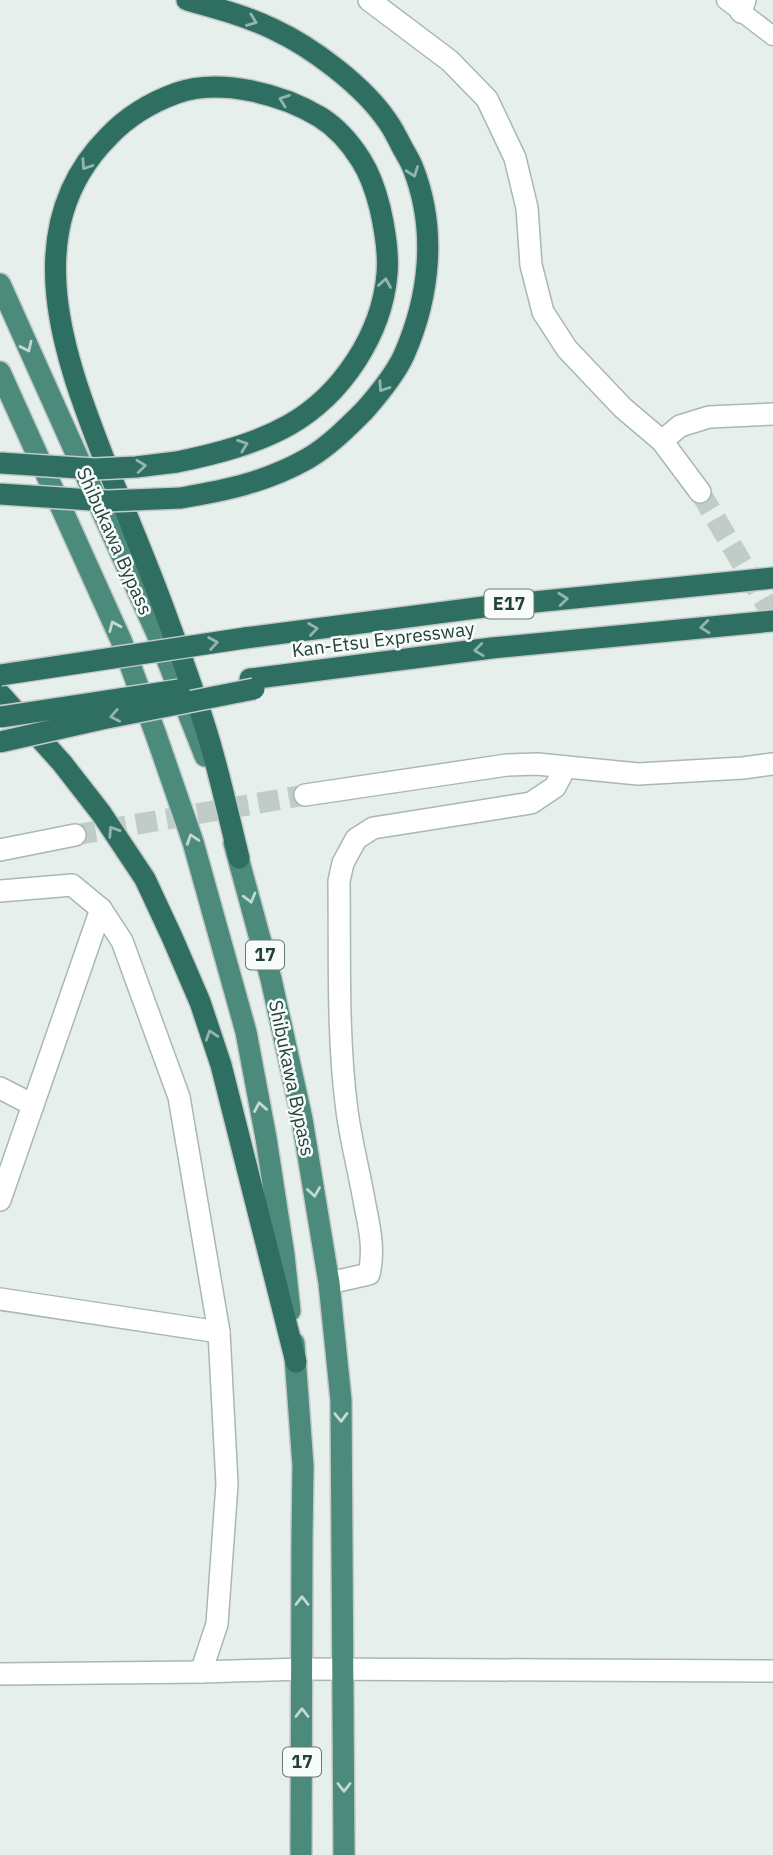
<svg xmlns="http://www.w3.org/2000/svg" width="773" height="1855" font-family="'IBM Plex Sans',sans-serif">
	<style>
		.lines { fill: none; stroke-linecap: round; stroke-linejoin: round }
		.minor-tunnel { stroke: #bfccc8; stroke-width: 21; stroke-dasharray: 21 10; stroke-linecap: butt }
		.tertiary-tunnel { stroke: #bfccc8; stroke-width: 21; stroke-dasharray: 21 10; stroke-linecap: butt }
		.service-casing { stroke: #a8b8b2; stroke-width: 21 }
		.minor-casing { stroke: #a8b8b2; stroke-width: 24 }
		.tertiary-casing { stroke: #a8b8b2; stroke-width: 24 }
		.trunk-casing { stroke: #c2cac8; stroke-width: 24 }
		.motorway-casing { stroke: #c2cac8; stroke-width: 24 }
		.service { stroke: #fff; stroke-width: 18 }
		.minor { stroke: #fff; stroke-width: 21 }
		.tertiary { stroke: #fff; stroke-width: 21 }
		.trunk { stroke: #4c8a7c; stroke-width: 21 }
		.motorway { stroke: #2f6f62; stroke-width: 21 }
		.motorway-bridge-casing { stroke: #c2cac8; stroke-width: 24; stroke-linecap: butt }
		.motorway-bridge { stroke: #2f6f62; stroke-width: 21 }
		.oneway { stroke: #93b5ae }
		.oneway2 { stroke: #c4d9d4 }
		.labels { text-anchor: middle; stroke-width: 5; stroke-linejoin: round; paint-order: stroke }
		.shield { fill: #f7fbf9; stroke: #637a73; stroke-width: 2 }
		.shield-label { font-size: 18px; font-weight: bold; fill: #24423a }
		.street-label { font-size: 19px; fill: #24423a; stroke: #f7fbf9 }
	</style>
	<rect width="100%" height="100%" fill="#e6efeb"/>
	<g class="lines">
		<!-- minor-tunnel -->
		<polyline class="minor-tunnel" points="75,835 305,795"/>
		<!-- tertiary-tunnel -->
		<polyline class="tertiary-tunnel" points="700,492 773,616"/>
		<!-- service casing -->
		<g class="service-casing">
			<polyline id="service" points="726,0 773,36"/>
		</g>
		<!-- minor casing -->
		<g class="minor-casing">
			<g id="minor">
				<polyline points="741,12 745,0"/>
				<polyline points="662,441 680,426 709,417 773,414"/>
				<polyline points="305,795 507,765 537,764 638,774 743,768 773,764"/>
				<polyline points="0,850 75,835"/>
				<polyline points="0,891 72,885 101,909 122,941 179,1097 219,1332 227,1484 217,1624 201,1672 302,1669"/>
				<polyline points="0,1088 33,1105"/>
				<polyline points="0,1200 101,909"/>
				<path d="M329 1283 369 1274C375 1248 369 1226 364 1200 359 1171 351 1141 347 1111 337 1035 340 957 339 881L343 863 356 839 373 828 531 803 555 787 565 768"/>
				<polyline points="0,1299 219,1332"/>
				<polyline points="0,1674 201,1672"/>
			</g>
		</g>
		<!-- tertiary casing -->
		<g class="tertiary-casing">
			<g id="tertiary">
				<polyline points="369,0 450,61 487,99 515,158 527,208 531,265 543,312 567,349 623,408 662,441 700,492"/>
				<polyline points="302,1669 773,1671"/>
			</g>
		</g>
		<!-- trunk casing -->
		<g class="trunk-casing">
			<g id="trunk">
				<polyline points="0,284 157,634 205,756"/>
				<polyline points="0,372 121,640 156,735 193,842 246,1032 266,1138 284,1255 290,1311"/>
				<polyline points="234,843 271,979 302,1119 329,1283 341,1400 344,1855"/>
				<polyline points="294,1343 303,1466 302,1539 301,1855"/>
			</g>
		</g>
		<!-- motorway casing -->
		<g class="motorway-casing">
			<g id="motorway">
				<path d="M177 462C216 454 255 444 289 425 342 395 382 334 387 274 389 252 385 230 380 208 376 192 370 174 361 160 351 144 336 127 320 117 282 94 221 78 177 93 152 102 127 117 109 136 15 230 65 359 106 464 127 517 150 569 169 623 184 664 200 707 212 750 222 785 230 822 239 858"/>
				<path d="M181 498C227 490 266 482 307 459 328 447 347 428 364 411 379 394 395 375 404 355 430 296 437 229 413 168 410 160 405 153 401 145 397 137 393 129 388 122 364 86 312 47 273 29 246 16 216 8 187 0"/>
				<polyline points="245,638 484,607 773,578"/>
				<polyline points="250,679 492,648 773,621"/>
				<polyline points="0,694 62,763 101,813 145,879 172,937 200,1002 221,1065 296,1362"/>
			</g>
		</g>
		<!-- service -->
		<use href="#service" class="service"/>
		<!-- minor -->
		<use href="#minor" class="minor"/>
		<!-- tertiary -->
		<use href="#tertiary" class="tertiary"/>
		<!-- trunk -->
		<use href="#trunk" class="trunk"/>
		<!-- motorway -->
		<use href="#motorway" class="motorway"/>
		<!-- motorway-bridge casing -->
		<g class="motorway-bridge-casing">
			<g id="motorway-bridge">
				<polyline points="0,463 95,469 136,467 177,462"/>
				<polyline points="0,494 107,501 181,498"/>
				<polyline points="0,675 245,638"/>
				<polyline points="0,717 179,690"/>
				<polyline points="0,742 102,719 254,689"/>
			</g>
		</g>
		<!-- motorway-bridge -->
		<use href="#motorway-bridge" class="motorway-bridge"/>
	</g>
	<!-- one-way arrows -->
	<defs><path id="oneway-chevron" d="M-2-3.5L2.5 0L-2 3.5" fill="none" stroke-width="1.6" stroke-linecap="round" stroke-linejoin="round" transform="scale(1.75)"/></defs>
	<g class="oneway">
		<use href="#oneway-chevron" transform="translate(252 21) rotate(21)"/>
		<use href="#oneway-chevron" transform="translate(284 100) rotate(-160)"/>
		<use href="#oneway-chevron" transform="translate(86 165) rotate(124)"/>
		<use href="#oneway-chevron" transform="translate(413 172) rotate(70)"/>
		<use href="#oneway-chevron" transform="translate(385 283) rotate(-81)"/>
		<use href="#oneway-chevron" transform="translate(383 387) rotate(124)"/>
		<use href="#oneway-chevron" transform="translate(243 445) rotate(-20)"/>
		<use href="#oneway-chevron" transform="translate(141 466) rotate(-6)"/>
		<use href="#oneway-chevron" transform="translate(563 599) rotate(-6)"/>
		<use href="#oneway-chevron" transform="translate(705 627) rotate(174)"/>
		<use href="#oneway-chevron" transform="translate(313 629) rotate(-8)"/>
		<use href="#oneway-chevron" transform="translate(213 643) rotate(-9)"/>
		<use href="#oneway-chevron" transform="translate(479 650) rotate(173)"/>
		<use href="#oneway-chevron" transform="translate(115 716) rotate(169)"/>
		<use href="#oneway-chevron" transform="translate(113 831) rotate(-123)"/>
		<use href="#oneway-chevron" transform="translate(211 1035) rotate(-108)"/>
	</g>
	<g class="oneway2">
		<use href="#oneway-chevron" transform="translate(27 347) rotate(65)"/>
		<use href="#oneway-chevron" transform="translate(114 626) rotate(-113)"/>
		<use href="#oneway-chevron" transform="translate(192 839) rotate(-108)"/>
		<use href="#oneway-chevron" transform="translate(250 898) rotate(75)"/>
		<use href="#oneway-chevron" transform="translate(260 1107) rotate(-100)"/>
		<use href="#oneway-chevron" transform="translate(314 1192) rotate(81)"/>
		<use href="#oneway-chevron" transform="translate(341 1417) rotate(89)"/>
		<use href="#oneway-chevron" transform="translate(302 1601) rotate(-90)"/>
		<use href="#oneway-chevron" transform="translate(302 1713) rotate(-90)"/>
		<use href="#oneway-chevron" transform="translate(344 1787) rotate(90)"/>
	</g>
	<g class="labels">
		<!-- shield labels -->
		<g class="shield">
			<rect x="484.5" y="589.5" width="49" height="29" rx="5"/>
			<rect x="246" y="940.5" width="38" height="29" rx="5"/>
			<rect x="283" y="1747.5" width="38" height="29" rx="5"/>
		</g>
		<g class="shield-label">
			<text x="509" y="610">E17</text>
			<text x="265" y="961">17</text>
			<text x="302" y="1768">17</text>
		</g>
		<!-- street labels -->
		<g class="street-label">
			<text transform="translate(115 541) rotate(66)" y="7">Shibukawa Bypass</text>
			<text transform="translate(383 639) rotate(-7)" y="7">Kan-Etsu Expressway</text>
			<text transform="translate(292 1078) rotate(78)" y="7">Shibukawa Bypass</text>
		</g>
	</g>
</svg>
